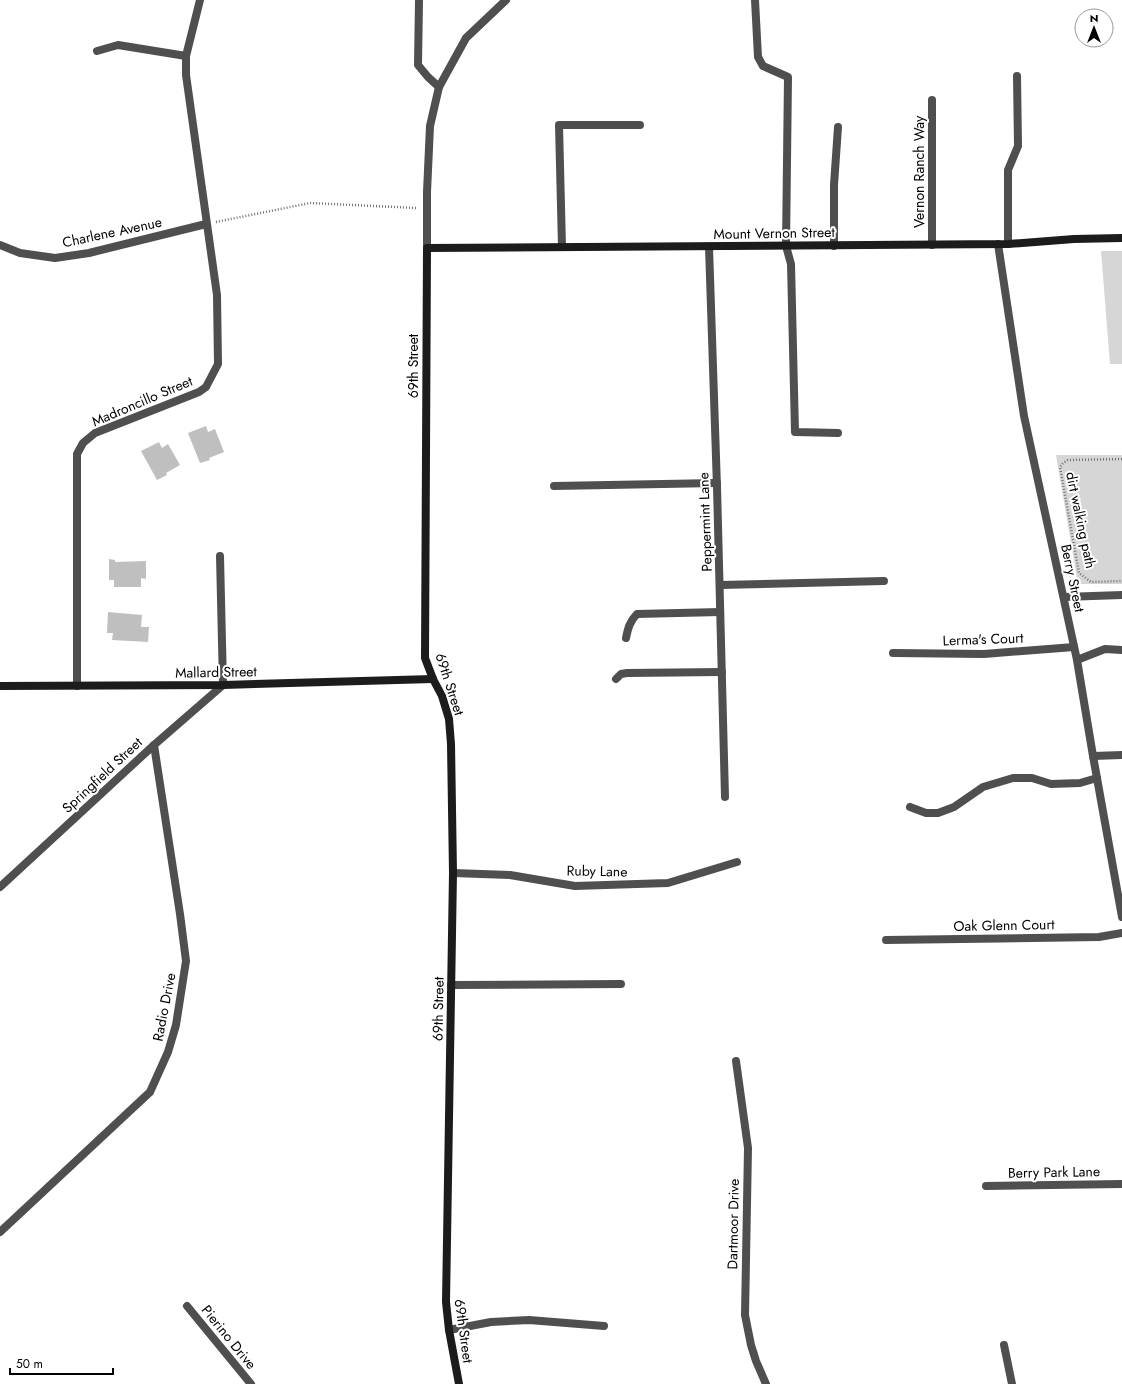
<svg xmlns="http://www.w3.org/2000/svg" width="1122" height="1384" font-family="Jost,sans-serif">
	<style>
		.green { fill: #d6d6d6 }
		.building { fill: #bfbfbf }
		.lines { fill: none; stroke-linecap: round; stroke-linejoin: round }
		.path { stroke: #717171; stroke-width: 2.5; stroke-dasharray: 1 2; stroke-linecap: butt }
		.lane { stroke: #4f4f4f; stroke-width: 8 }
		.street { stroke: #4f4f4f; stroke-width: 8 }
		.secondary { stroke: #1c1c1c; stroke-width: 8 }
		.labels { text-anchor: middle; stroke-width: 4; stroke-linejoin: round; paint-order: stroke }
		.street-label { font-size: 14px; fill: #000; stroke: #fff }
	</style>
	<rect width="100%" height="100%" fill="#fff"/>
	<!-- green -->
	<g class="green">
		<polygon points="1101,251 1122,251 1122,364 1110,364"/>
		<polygon points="1056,455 1122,455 1122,584 1078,584"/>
	</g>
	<!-- building -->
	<g class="building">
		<polygon points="206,426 208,432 215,429 224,452 209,458 210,460 200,463 188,433"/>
		<polygon points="159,442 162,448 168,444 180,465 166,473 167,475 157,480 141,451"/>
		<polygon points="109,559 115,560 115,562 146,561 146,579 141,578 141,587 114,587 114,580 109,580"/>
		<polygon points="108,612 142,615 141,627 149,627 148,642 112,640 113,633 107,633"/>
	</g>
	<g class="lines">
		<!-- path -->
		<g class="path">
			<polyline points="216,222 310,203 417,208"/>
			<polyline points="1122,459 1068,460 1063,463 1060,467 1079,573 1091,582 1122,581"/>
		</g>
		<!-- lane -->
		<g class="lane">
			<polyline points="755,0 758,57 763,66 788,77 786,246 791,264 795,432 838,433"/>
			<polyline points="834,246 834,185 838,127"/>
			<polyline points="562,247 559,125 640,125"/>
			<polyline points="554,486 717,483"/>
			<polyline points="220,556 223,685"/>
			<polyline points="720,585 884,581"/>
			<path d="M626 638C628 628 630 621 637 614L720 612"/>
			<polyline points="616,679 621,674 627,673 722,672"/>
			<polyline points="1093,756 1122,755"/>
			<polyline points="451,985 621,984"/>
			<polyline points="449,1330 491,1322 529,1320 604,1326"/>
		</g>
		<!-- street -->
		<g class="street">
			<polyline points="419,0 418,65 428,77 439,87"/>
			<polyline points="97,51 118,45 186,56"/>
			<polyline points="932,100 932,245"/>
			<polyline points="998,244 1024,416 1077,660 1093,756 1122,917"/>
			<polyline points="1008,244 1008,170 1018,146 1017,76"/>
			<polyline points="0,245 20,253 55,258 89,253 206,224"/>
			<polyline points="709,247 717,487 725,797"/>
			<polyline points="427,248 427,192 430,126 439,87 466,38 506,0"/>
			<polyline points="1064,597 1122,595"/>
			<polyline points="893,653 984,654 1074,647"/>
			<polyline points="1077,660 1105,649 1122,650"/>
			<polyline points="77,686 77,454 83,443 95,433 199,392 206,387 218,364 217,295 186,75 186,56 200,0"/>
			<polyline points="910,807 926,813 938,813 954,807 983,787 1013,778 1032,778 1051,784 1080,783 1097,778"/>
			<polyline points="453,873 510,875 575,886 668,883 737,862"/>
			<polyline points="0,887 154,745 223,685"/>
			<polyline points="886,940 1099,937 1122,933"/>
			<polyline points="736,1061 748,1148 745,1315 751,1345 756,1361 766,1384"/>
			<polyline points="986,1186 1122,1184"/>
			<polyline points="0,1232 150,1092 168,1052 176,1025 186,961 180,914 154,745"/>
			<polyline points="187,1306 251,1384"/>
			<polyline points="1004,1345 1012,1384"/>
		</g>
		<!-- secondary -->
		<g class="secondary">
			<polyline points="0,686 223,685 433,679"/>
			<polyline points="459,1384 449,1330 446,1302 453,873 451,744 449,719 442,696 433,679 425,658 427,248 1008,244 1074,239 1122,238"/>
		</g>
	</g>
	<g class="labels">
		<!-- street labels -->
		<g class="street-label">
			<text transform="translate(919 172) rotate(-90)" y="5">Vernon Ranch Way</text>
			<text transform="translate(112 232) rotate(-12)" y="5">Charlene Avenue</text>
			<text transform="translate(774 233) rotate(-1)" y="5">Mount Vernon Street</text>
			<text transform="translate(413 366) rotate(-90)" y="5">69th Street</text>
			<text transform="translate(142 401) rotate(-23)" y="5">Madroncillo Street</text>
			<text transform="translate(1081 520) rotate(78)" y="5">dirt walking path</text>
			<text transform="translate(705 522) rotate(-92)" y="5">Peppermint Lane</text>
			<text transform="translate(1073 578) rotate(78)" y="5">Berry Street</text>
			<text transform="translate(983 639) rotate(-2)" y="5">Lerma's Court</text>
			<text transform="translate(216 672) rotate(-1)" y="5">Mallard Street</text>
			<text transform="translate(450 684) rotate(72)" y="5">69th Street</text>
			<text transform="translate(102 775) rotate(-43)" y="5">Springfield Street</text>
			<text transform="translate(597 871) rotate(1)" y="5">Ruby Lane</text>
			<text transform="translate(1004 925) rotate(-1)" y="5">Oak Glenn Court</text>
			<text transform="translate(164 1007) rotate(-79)" y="5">Radio Drive</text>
			<text transform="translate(438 1009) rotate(-89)" y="5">69th Street</text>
			<text transform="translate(1054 1172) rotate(-1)" y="5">Berry Park Lane</text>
			<text transform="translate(733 1224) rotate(-89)" y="5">Dartmoor Drive</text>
			<text transform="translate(464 1331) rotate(82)" y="5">69th Street</text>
			<text transform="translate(229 1337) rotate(51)" y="5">Pierino Drive</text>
		</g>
	</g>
	<!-- north arrow -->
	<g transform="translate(1094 28)"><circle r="19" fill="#ffffff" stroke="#999999"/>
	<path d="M0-3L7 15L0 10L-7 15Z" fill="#000000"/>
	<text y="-6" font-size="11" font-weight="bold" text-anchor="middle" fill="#000000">N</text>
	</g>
	<!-- scale -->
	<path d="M10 1368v6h103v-6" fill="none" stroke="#000000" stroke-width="2"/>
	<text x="16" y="1368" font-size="12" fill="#000000" stroke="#ffffff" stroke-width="3" paint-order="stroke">50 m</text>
</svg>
